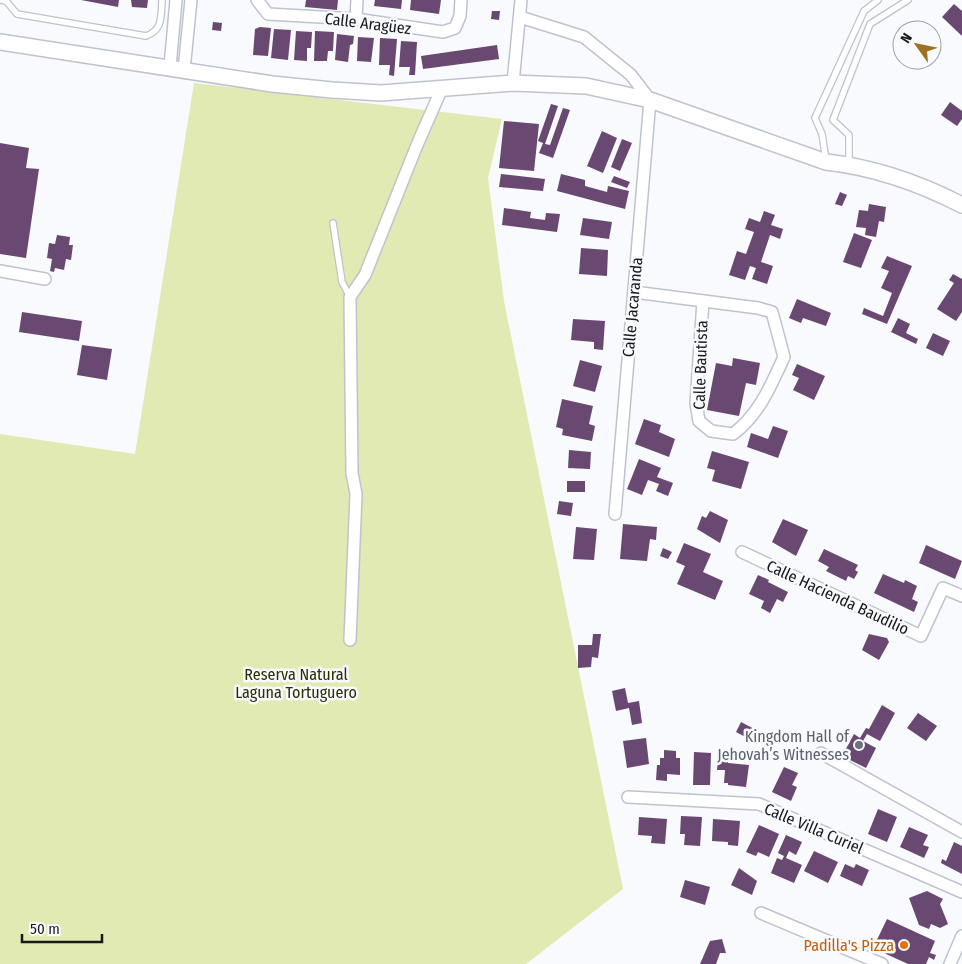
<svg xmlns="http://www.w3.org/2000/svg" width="962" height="964" font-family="'Fira Sans Condensed',sans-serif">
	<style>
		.green { fill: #e1eab2 }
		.building { fill: #694871 }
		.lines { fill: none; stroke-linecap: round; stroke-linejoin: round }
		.service-casing { stroke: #bec3cd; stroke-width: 8 }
		.minor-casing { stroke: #bec3cd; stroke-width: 14 }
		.tertiary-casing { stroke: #bec3cd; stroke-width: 18 }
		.service { stroke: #fff; stroke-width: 5.5 }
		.minor { stroke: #fff; stroke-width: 11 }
		.tertiary { stroke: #fff; stroke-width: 15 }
		.worship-dot { fill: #6b7280; stroke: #f8fafe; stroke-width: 2 }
		.food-dot { fill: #e8710a; stroke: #f8fafe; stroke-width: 2 }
		.labels { text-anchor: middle; stroke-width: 5; stroke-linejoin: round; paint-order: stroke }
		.street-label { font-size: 16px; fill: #16181b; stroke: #f8fafe }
		.park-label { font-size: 16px; fill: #292d01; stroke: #f8fafe }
		.worship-label { font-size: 16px; fill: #5b616d; stroke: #f8fafe; text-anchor: end }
		.food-label { font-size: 16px; fill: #c56008; stroke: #f8fafe; text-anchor: end }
	</style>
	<rect width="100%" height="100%" fill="#f8fafe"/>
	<!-- green -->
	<polygon class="green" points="194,83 502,119 488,178 504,301 623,889 526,964 0,964 0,434 135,454"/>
	<!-- building -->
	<g class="building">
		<polygon points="81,0 119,0 118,7"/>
		<polygon points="131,0 148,0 147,8 132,7"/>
		<polygon points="306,0 338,0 337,10 305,7"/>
		<polygon points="375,0 402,0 401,9 374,6"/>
		<polygon points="411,0 441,0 439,14 410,10"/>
		<polygon points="954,4 962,11 962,36 942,17"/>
		<polygon points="492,11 500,11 499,20 491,19"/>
		<polygon points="213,22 222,23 221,31 212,30"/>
		<polygon points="260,27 271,28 268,56 253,55 255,29"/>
		<polygon points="274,29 291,30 288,60 271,58"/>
		<polygon points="296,31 312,32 311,48 307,48 307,61 294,60"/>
		<polygon points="315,31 334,32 333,51 328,51 327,61 314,61"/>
		<polygon points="337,34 354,36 353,44 350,45 348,62 335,60"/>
		<polygon points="358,37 374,38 371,62 357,61"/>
		<polygon points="380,38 397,39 394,76 389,75 390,65 379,65"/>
		<polygon points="401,41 417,42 415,75 409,75 410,67 399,67"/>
		<polygon points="497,45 499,59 423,69 421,56"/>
		<polygon points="950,102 962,111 962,119 957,126 941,115"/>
		<polygon points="551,104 558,106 545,144 550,145 563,108 570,110 553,158 539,153 543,143 538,141"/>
		<polygon points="504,121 539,124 534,171 499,168"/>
		<polygon points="602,131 617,138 603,173 587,166"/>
		<polygon points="622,139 632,143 620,171 611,167"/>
		<polygon points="0,143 29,148 26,168 39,169 26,258 0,254"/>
		<polygon points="501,174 545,179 543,191 499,187"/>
		<polygon points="561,174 585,180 585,186 607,192 608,186 629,191 625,209 557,191"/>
		<polygon points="614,176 630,182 627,188 611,182"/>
		<polygon points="840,192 847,195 842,206 835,204"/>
		<polygon points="869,204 886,207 884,222 879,221 876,237 865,235 866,228 856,227 859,210 868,211"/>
		<polygon points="504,208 531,212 530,218 545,220 546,213 560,214 557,232 502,225"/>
		<polygon points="764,211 775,215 771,225 783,229 780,239 770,235 761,262 773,266 767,284 752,279 756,268 750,266 745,280 729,275 737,251 746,254 754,232 745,229 749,218 760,222"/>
		<polygon points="583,218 612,222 609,239 580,235"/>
		<polygon points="854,233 872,240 861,268 843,262"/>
		<polygon points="57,235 70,237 69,245 73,245 71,260 66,259 64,270 55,268 54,272 50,271 52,259 47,258 49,243 55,244"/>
		<polygon points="581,248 608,250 607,276 579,274"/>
		<polygon points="887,256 912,266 887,324 862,314 864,308 883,316 892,293 881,288 889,271 881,268"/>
		<polygon points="953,274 962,279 962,312 956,321 937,309 954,283 949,280"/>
		<polygon points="797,299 831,313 826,326 803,318 801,323 789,318"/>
		<polygon points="22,312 82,321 79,341 19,332"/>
		<polygon points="898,318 910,324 906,333 918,339 916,344 891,332"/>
		<polygon points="573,319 605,321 603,350 594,349 594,342 571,340"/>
		<polygon points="933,333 950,341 943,356 926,348"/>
		<polygon points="82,345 112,349 107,380 77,375"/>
		<polygon points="733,358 760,363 756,385 746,383 739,416 707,410 716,363 732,366"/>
		<polygon points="580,360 602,366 595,392 573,386"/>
		<polygon points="797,364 825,376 814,400 793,390 799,378 792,375"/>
		<polygon points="562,399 593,406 589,424 595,426 592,441 562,435 563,429 556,427"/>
		<polygon points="644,419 661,425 659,432 675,439 669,457 635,444"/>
		<polygon points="773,426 788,431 778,458 747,447 751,433 768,439"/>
		<polygon points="569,450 591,452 590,469 568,468"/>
		<polygon points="712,451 749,462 741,489 712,481 715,470 707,468"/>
		<polygon points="639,459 661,468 657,477 673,483 668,496 656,491 659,484 648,480 642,495 627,489"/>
		<rect x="567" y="481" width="18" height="11"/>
		<polygon points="559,501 573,503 571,516 557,514"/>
		<polygon points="710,511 728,520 720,543 697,529 702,516 706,518"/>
		<polygon points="783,519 808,530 796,556 772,542"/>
		<polygon points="623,524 657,527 656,540 650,539 647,561 620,559"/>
		<polygon points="576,527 597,529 594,560 573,559"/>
		<polygon points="684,543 711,554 703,572 723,581 715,600 677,584 685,566 676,562"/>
		<polygon points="926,545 962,561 955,579 919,563"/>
		<polygon points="663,548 672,552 668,559 660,556"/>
		<polygon points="824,549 858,565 855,570 858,572 854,579 848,576 846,581 826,571 829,567 818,561"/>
		<polygon points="883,574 904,583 905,580 917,586 912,599 918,602 914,612 874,593"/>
		<polygon points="758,575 769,580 768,582 788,592 783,602 777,599 770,613 761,608 764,601 749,594"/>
		<polygon points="593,634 601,634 598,658 592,657 591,667 578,668 578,645 592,645"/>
		<polygon points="869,634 887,638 889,642 879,660 862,650"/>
		<polygon points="625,688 628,703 639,701 642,723 632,725 629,708 616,711 612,691"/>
		<polygon points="882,705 895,713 880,741 867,734 863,741 876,748 866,768 842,756 854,734 860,738 866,728 869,729"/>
		<polygon points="918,713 937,726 926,741 907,728"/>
		<polygon points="741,722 758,731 753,741 736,732"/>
		<polygon points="646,738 649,764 627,768 623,741"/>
		<polygon points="664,750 676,751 676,758 680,758 680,775 667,774 667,781 656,780 657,765 660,765 660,758 664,758"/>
		<polygon points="719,751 729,752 728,763 749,765 746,787 728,785 728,783 724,783 725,770 717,770"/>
		<polygon points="694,752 711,753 710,785 693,785"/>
		<polygon points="784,767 798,773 792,785 797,787 791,801 772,792"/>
		<polygon points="878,809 897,817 887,842 868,834"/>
		<polygon points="681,816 702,817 700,846 684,845 685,834 680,834"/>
		<polygon points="639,817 667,819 665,844 651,843 652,836 638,835"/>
		<polygon points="713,819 740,821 738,846 728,845 728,842 712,841"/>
		<polygon points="759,825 779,834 769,857 758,852 756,856 746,852"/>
		<polygon points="909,827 928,835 923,845 929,847 924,858 900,847"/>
		<polygon points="786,835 802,842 796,855 789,851 786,858 802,865 794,883 771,873 777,858 782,860 784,856 778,853"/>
		<polygon points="954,842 962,846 962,874 941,863 942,859 946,861"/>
		<polygon points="814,851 838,862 828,883 804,871"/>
		<polygon points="845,864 854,868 856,864 869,870 862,886 840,876"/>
		<polygon points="739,868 757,881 752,895 731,885"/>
		<polygon points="685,880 710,887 705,905 680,897"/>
		<polygon points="927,891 943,899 940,904 948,924 940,928 931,924 929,929 919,925 909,898"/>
		<polygon points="887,919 935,941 930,953 936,955 934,960 929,957 926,964 908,964 873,948"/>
		<polygon points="722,939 726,953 720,953 716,964 700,964 710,941"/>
	</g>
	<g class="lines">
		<!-- service casing -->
		<g class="service-casing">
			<g id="service">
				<path d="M1 0 6 1 17 14 146 36C163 30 161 16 162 0"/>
				<polyline points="826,160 822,134 815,118 864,11 878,0"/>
				<polyline points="849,163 849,135 833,120 870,24 908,0"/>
				<polyline points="333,223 342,282 350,297"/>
			</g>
		</g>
		<!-- minor casing -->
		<g class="minor-casing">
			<g id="minor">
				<polyline points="257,0 268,14 356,19 443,32 455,28 460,16 461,0"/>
				<polyline points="520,17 584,37 631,75 650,100 615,514"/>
				<polyline points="356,19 357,0"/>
				<polyline points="170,67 176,0"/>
				<polyline points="184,70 191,0"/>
				<polyline points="513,83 521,0"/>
				<polyline points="0,271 45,279"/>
				<path d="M634 292 758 308 772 312 784 357C771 385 759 415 733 434L711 431 699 421 696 403 703 301"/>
				<polyline points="742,552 921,636 943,588 962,596"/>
				<polyline points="350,640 356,494 352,473 350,297 365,275 417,145 442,88"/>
				<polyline points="821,753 962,832"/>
				<polyline points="628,797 759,804 962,892"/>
				<polyline points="761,913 882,964"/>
				<polyline points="950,964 962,936"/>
			</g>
		</g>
		<!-- tertiary casing -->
		<g class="tertiary-casing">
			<path id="tertiary" d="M0 42 272 84 332 90 381 93 513 83 586 86 650 100 826 162C872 167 921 184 962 205"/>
		</g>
		<!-- service -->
		<use href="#service" class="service"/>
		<!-- minor -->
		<use href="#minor" class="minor"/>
		<!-- tertiary -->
		<use href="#tertiary" class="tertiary"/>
	</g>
	<!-- markers -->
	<circle class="worship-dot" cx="859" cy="745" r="5"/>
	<circle class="food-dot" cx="904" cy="945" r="5"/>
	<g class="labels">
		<!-- street labels -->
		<g class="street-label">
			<text transform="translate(368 23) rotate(7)" y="6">Calle Aragüez</text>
			<text transform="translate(632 307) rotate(-85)" y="6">Calle Jacaranda</text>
			<text transform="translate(700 365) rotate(-88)" y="6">Calle Bautista</text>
			<text transform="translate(838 597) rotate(25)" y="6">Calle Hacienda Baudilio</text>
			<text transform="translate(814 828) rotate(23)" y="6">Calle Villa Curiel</text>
		</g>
		<!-- park labels -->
		<g class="park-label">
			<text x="296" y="680">Reserva Natural<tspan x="296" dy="18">Laguna Tortuguero</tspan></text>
		</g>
		<!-- worship labels -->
		<g class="worship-label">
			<text x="849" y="742">Kingdom Hall of<tspan x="849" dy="18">Jehovah’s Witnesses</tspan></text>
		</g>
		<!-- food labels -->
		<g class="food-label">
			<text x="894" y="951">Padilla's Pizza</text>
		</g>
	</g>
	<!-- north arrow -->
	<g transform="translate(917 45) rotate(303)"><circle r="24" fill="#f8fafe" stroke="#9ea0a3"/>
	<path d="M0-4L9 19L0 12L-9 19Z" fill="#9d7121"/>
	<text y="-8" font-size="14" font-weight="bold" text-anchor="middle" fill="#16181b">N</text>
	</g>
	<!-- scale -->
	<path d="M22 934v8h80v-8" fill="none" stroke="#16181b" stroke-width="2.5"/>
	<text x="30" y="934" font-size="15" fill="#16181b" stroke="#f8fafe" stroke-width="4" paint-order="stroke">50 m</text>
</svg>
